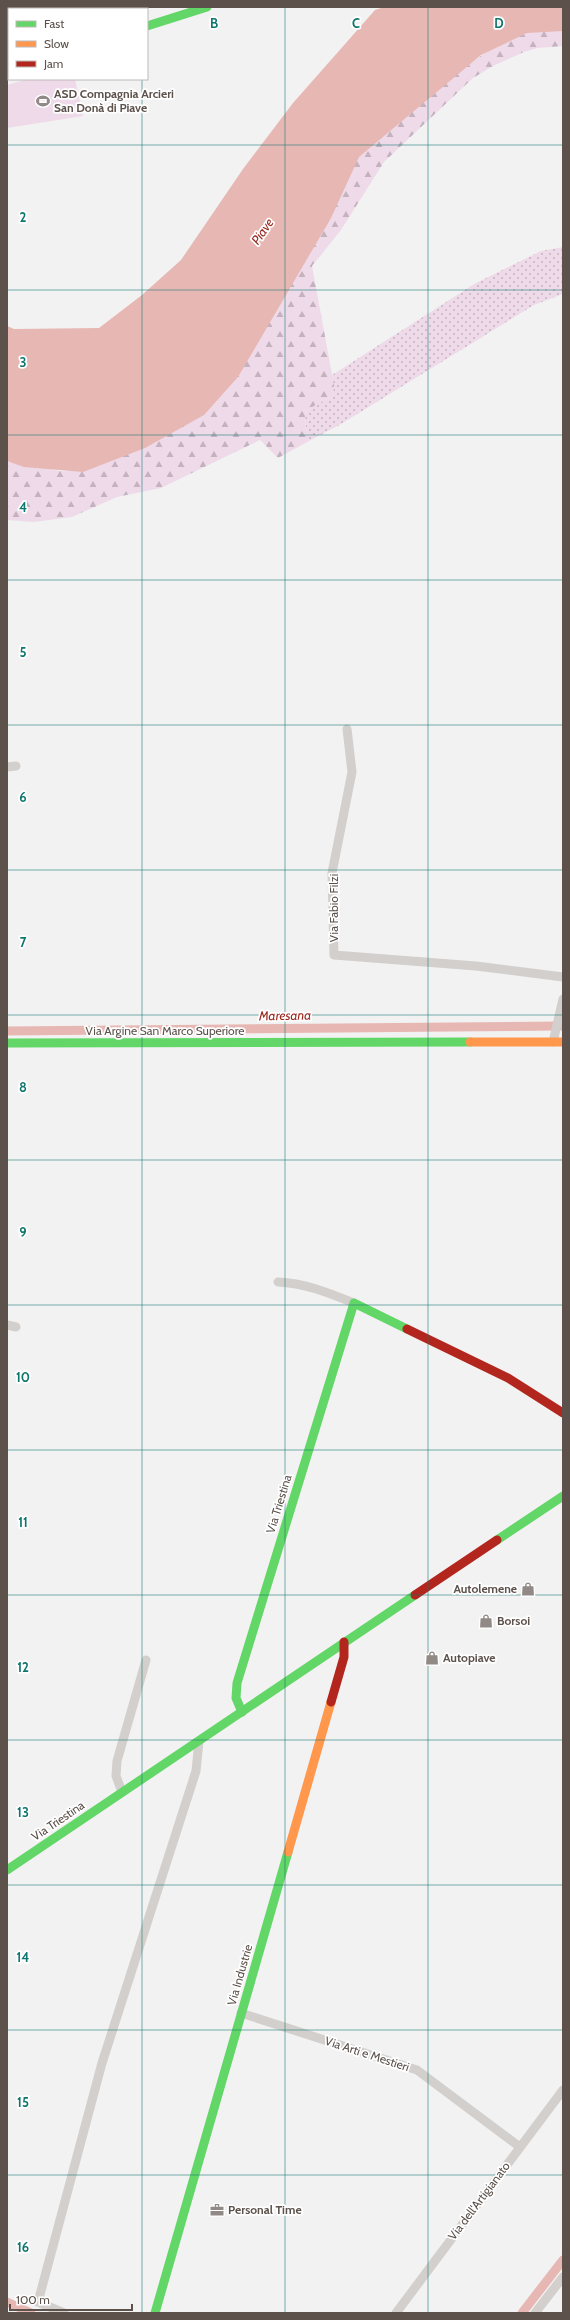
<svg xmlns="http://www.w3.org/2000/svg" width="570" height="2320" font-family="Cabin,sans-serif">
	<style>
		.grass { fill: url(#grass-dots) }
		.forest { fill: url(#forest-firs) }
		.pitch { fill: #eedae9 }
		.water { fill: #e7b7b3 }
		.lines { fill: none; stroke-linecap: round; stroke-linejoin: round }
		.canal { stroke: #e7b7b3; stroke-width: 9 }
		.street { stroke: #d2cfcd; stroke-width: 9 }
		.fast { stroke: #63d668; stroke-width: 9 }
		.slow { stroke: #ff974d; stroke-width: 9 }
		.jam { stroke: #b3261e; stroke-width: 9 }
		.grid { fill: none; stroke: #0f766e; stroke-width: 1; stroke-opacity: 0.55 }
		.labels { text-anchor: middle; stroke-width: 3.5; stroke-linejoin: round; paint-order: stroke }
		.poi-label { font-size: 12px; font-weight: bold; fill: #5c514b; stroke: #fff; text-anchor: start }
		.street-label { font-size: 12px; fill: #5c514b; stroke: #fff }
		.water-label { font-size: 13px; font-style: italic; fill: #9b281f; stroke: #fff }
		.grid-label { font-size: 13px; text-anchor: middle; font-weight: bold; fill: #0f766e; stroke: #fff; stroke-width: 3.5; stroke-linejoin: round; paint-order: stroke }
	</style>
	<defs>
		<pattern id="grass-dots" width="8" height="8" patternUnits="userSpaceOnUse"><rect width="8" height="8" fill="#eedae9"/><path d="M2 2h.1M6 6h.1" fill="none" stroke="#c4b3bf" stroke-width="1.8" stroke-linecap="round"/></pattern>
		<pattern id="forest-firs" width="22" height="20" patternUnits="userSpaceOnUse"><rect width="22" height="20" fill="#eedae9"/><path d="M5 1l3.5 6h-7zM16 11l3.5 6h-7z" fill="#c4b3bf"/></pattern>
	</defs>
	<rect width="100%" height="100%" fill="#f2f2f2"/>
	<!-- grass -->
	<path class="grass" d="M563 247V294L534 305 341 424 309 441C301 407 304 412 333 396L332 375 476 283 541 251Z"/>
	<!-- forest -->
	<path class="forest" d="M563 25V46L537 48 524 52 493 66 473 78 384 162 341 230 312 266 334 385 333 396C304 412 301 407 309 441L278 458 260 440 161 488 117 497 72 517 34 522 7 520V462C18 456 47 470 61 471 69 472 78 469 86 468L336 170 434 91 482 55 506 40 531 29Z"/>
	<!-- pitch -->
	<polygon class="pitch" points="28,79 75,79 83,116 7,128 7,85"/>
	<!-- water -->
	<polygon class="water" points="384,7 563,7 563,31 527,33 481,55 359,157 331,218 238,377 204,415 145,448 83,472 24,467 7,461 7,326 14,329 99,328 142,295 181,260 243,169 293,103 375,10"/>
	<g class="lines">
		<!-- canal -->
		<g class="canal">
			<polyline points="7,1031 563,1026"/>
			<polyline points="7,2302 31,2313"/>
			<polyline points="522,2313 563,2260"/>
		</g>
		<!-- street -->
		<g class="street">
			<polyline points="138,9 144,7"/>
			<polyline points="347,729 352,772 332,873 334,955 476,966 563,977"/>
			<polyline points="7,767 16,766"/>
			<polyline points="553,1042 563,999"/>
			<path d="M278 1282C305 1283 329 1293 354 1303"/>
			<polyline points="7,1325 16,1327"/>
			<polyline points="122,1792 116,1776 117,1761 146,1660"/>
			<polyline points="241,2013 417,2070 520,2147"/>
			<polyline points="64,2313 38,2302 102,2063 196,1771 199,1741"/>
			<polyline points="396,2313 563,2090"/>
			<polyline points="535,2313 563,2277"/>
		</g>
		<!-- fast -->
		<g class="fast">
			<polyline points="147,26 207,7"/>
			<polyline points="7,1043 470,1042"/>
			<polyline points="497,1540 563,1496"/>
			<polyline points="242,1712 236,1698 237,1683 354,1303 407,1329"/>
			<polyline points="7,1870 415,1595"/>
			<polyline points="155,2313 288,1852"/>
		</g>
		<!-- slow -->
		<g class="slow">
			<polyline points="470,1042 563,1042"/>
			<polyline points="288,1852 331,1702"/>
		</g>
		<!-- jam -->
		<g class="jam">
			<polyline points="20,7 23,9"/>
			<polyline points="407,1329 508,1378 563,1413"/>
			<polyline points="415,1595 497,1540"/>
			<polyline points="331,1702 344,1657 344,1642"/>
		</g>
	</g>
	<!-- grid -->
	<path class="grid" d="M142 7V9M285 7V2313M428 7V2313M142 79V2313M7 145H563M7 290H563M7 435H563M7 580H563M7 725H563M7 870H563M7 1015H563M7 1160H563M7 1305H563M7 1450H563M7 1595H563M7 1740H563M7 1885H563M7 2030H563M7 2175H563"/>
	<!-- icons -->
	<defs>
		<g id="stadium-bare" transform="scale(1.08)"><path d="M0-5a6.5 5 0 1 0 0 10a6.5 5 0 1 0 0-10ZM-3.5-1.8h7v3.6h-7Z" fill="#908985" stroke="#fff" stroke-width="2.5" paint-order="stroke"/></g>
		<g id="shop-bare" transform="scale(1.08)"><path d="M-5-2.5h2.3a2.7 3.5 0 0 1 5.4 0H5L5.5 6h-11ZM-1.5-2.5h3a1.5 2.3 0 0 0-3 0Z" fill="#908985" stroke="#fff" stroke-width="2.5" paint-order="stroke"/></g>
		<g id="office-bare" transform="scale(1.08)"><path d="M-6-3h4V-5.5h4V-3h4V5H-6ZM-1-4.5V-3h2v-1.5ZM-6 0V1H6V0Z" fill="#908985" stroke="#fff" stroke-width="2.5" paint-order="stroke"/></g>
	</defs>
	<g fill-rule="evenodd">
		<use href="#stadium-bare" x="43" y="101"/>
		<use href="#shop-bare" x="528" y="1589"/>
		<use href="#shop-bare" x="486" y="1621"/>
		<use href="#shop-bare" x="432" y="1658"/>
		<use href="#office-bare" x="217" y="2210"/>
	</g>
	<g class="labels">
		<!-- poi labels -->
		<g class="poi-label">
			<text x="54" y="98">ASD Compagnia Arcieri<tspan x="54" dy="14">San Donà di Piave</tspan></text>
			<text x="517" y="1593" text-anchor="end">Autolemene</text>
			<text x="497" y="1625">Borsoi</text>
			<text x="443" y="1662">Autopiave</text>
			<text x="228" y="2214">Personal Time</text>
		</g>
		<!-- street labels -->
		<g class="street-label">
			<text transform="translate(334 908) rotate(-90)" y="4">Via Fabio Filzi</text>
			<text x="165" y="1035">Via Argine San Marco Superiore</text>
			<text transform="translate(279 1504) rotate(-73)" y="4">Via Triestina</text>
			<text transform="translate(58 1821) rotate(-34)" y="4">Via Triestina</text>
			<text transform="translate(240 1975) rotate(-74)" y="4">Via Industrie</text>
			<text transform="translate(367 2054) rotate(18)" y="4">Via Arti e Mestieri</text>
			<text transform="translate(479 2201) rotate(-53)" y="4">Via dell'Artigianato</text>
		</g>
		<!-- water labels -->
		<g class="water-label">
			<text transform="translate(262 231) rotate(-55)" y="5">Piave</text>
			<text transform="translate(285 1015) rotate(-1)" y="5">Maresana</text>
		</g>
	</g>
	<g class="grid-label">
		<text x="214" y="28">B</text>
		<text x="356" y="28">C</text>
		<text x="499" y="28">D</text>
		<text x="23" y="222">2</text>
		<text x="23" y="367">3</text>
		<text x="23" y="512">4</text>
		<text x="23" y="657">5</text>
		<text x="23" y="802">6</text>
		<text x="23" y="947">7</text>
		<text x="23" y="1092">8</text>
		<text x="23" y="1237">9</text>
		<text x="23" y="1382">10</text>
		<text x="23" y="1527">11</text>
		<text x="23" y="1672">12</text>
		<text x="23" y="1817">13</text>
		<text x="23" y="1962">14</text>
		<text x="23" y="2107">15</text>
		<text x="23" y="2252">16</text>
	</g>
	<!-- border -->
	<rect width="570" height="2320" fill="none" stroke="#5c514b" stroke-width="16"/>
	<!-- legend -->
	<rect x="8" y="8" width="140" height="72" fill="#ffffff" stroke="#beb9b7"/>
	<rect x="16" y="21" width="20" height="6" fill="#63d668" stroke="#beb9b7"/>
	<text x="44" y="28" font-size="12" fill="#5c514b">Fast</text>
	<rect x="16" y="41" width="20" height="6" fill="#ff974d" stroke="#beb9b7"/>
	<text x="44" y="48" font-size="12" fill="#5c514b">Slow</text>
	<rect x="16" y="61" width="20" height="6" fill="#b3261e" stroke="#beb9b7"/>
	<text x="44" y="68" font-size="12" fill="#5c514b">Jam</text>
	<!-- scale -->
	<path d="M10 2304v6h122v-6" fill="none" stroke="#5c514b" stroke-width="2"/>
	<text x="16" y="2304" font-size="12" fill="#5c514b" stroke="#ffffff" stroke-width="3" paint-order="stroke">100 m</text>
</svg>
